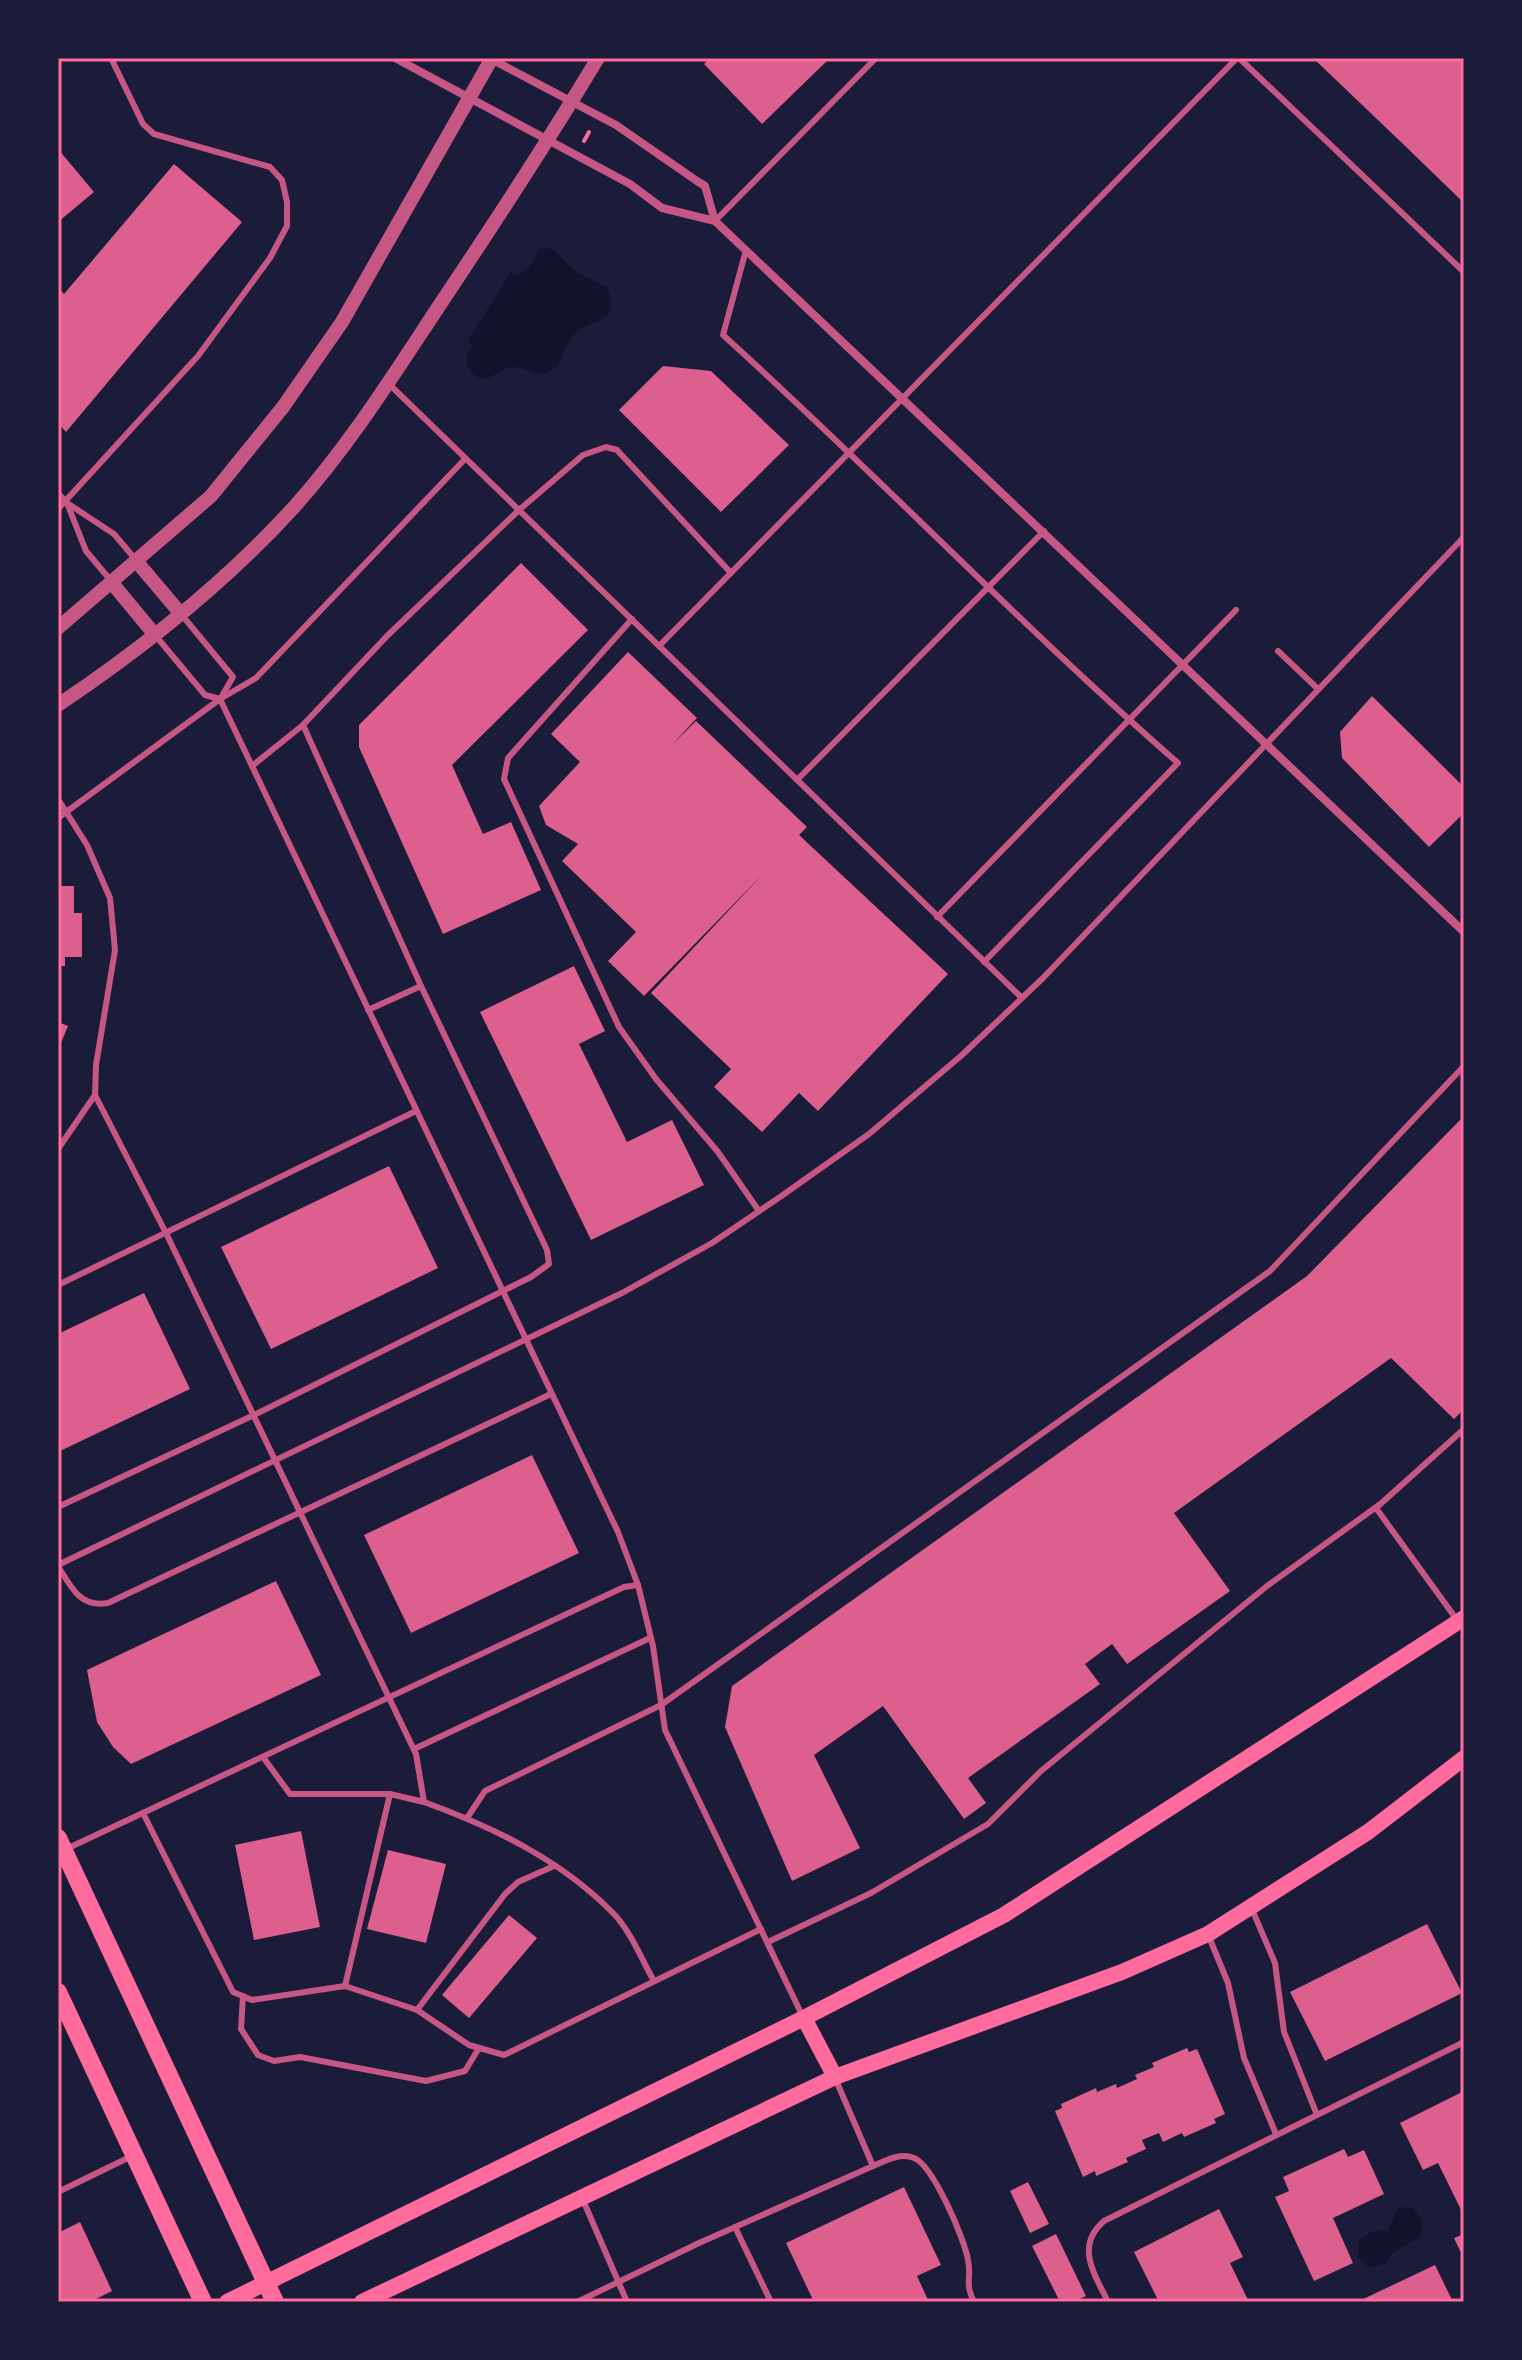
<svg xmlns="http://www.w3.org/2000/svg" width="1522" height="2360" font-family="Manrope,sans-serif">
	<style>
		.water { fill: #12122b }
		.building { fill: #dd5f8e }
		.lines { fill: none; stroke-linecap: round; stroke-linejoin: round }
		.path { stroke: #ff6b9d; stroke-width: 4 }
		.service { stroke: #c65784; stroke-width: 6 }
		.minor { stroke: #c65784; stroke-width: 8 }
		.tertiary { stroke: #c65784; stroke-width: 14 }
		.secondary { stroke: #ff6b9d; stroke-width: 16 }
		.primary { stroke: #ff6b9d; stroke-width: 18 }
		.neatline { fill: none; stroke: #ff6b9d; stroke-width: 3 }
	</style>
	<rect width="100%" height="100%" fill="#1b1b3a"/>
	<!-- water -->
	<g class="water">
		<path d="M546 248 553 250 574 271 607 287C621 328 590 316 573 335 563 347 565 364 550 371 537 377 527 367 513 367 493 368 484 396 467 364V354L473 345 467 342 511 272 518 275 530 266 539 250Z"/>
		<polygon points="1406,2207 1413,2208 1422,2220 1420,2237 1392,2253 1386,2263 1369,2268 1358,2257 1359,2241 1371,2232 1388,2231 1398,2209"/>
	</g>
	<!-- building -->
	<g class="building">
		<polygon points="710,58 830,58 762,124 704,64"/>
		<polygon points="1313,58 1464,58 1464,203 1402,143"/>
		<polygon points="58,149 94,192 58,222"/>
		<polygon points="174,164 242,222 66,432 58,423 58,287 64,294"/>
		<polygon points="663,366 711,371 789,445 721,512 619,410"/>
		<polygon points="521,563 588,630 452,765 483,834 511,822 541,890 443,934 359,747 359,725"/>
		<polygon points="628,652 697,718 671,746 696,721 807,827 799,835 948,974 818,1111 799,1093 762,1132 714,1087 731,1069 651,993 764,873 644,996 608,961 636,932 562,861 578,844 546,825 539,806 580,762 551,734"/>
		<polygon points="1372,696 1464,787 1464,813 1429,847 1342,758 1340,732"/>
		<polygon points="58,886 74,886 74,913 82,913 82,957 65,957 65,966 58,966"/>
		<polygon points="574,966 605,1031 579,1044 627,1142 672,1120 704,1185 591,1240 480,1012"/>
		<polygon points="58,1022 68,1026 58,1050"/>
		<polygon points="1464,1116 1464,1409 1454,1419 1391,1358 1174,1513 1230,1591 1127,1664 1112,1644 1085,1664 1100,1684 968,1778 986,1803 964,1819 883,1706 814,1755 860,1848 792,1881 725,1727 732,1686 1307,1276"/>
		<polygon points="389,1166 438,1268 271,1349 221,1247"/>
		<polygon points="144,1293 190,1389 58,1452 58,1334"/>
		<polygon points="532,1455 579,1553 411,1633 364,1535"/>
		<polygon points="276,1581 321,1675 131,1764 113,1747 97,1722 87,1670"/>
		<polygon points="301,1831 320,1927 254,1940 235,1845"/>
		<polygon points="388,1850 446,1864 426,1943 367,1929"/>
		<polygon points="509,1915 537,1938 469,2018 442,1995"/>
		<polygon points="1427,1924 1462,1993 1325,2061 1290,1992"/>
		<polygon points="1187,2048 1189,2052 1197,2049 1225,2114 1214,2119 1216,2123 1184,2137 1182,2133 1163,2142 1159,2133 1142,2140 1146,2149 1126,2158 1128,2162 1096,2176 1095,2171 1083,2177 1055,2111 1062,2108 1061,2104 1096,2088 1097,2092 1116,2084 1117,2088 1137,2079 1135,2075 1154,2067 1152,2063"/>
		<polygon points="1464,2091 1464,2216 1438,2163 1423,2170 1400,2123"/>
		<polygon points="1344,2149 1348,2157 1364,2150 1384,2194 1333,2218 1353,2263 1314,2281 1275,2197 1289,2191 1283,2177"/>
		<polygon points="1028,2182 1049,2224 1030,2233 1010,2191"/>
		<polygon points="904,2187 941,2265 917,2276 929,2302 814,2302 786,2243"/>
		<polygon points="1219,2209 1243,2257 1230,2263 1249,2302 1159,2302 1134,2252"/>
		<polygon points="80,2222 112,2291 90,2302 58,2302 58,2233"/>
		<polygon points="1056,2234 1086,2296 1073,2302 1060,2302 1032,2246"/>
		<polygon points="1464,2234 1464,2259 1454,2238"/>
		<polygon points="1435,2265 1453,2302 1357,2302"/>
	</g>
	<g class="lines">
		<!-- path -->
		<g class="path">
			<polyline points="568,58 569,58"/>
			<polyline points="584,141 589,132"/>
		</g>
		<!-- service -->
		<g class="service">
			<polyline points="1239,58 1464,272"/>
			<polyline points="715,221 876,58"/>
			<path d="M746 250 723 335C878 475 1021 626 1178 763L984 962"/>
			<polyline points="390,385 1022,998"/>
			<polyline points="58,493 67,503 114,534 136,560"/>
			<polyline points="67,503 86,551 112,582"/>
			<polyline points="58,509 198,356 270,258 287,226 287,202 282,180 270,167 154,134 143,124 111,58"/>
			<polyline points="181,614 233,677 222,696"/>
			<polyline points="632,619 508,758 504,779 619,1027 656,1079 718,1152 759,1211"/>
			<polyline points="155,635 205,695 220,699 618,1532 638,1585 653,1646 665,1730 802,2015"/>
			<polyline points="659,646 1237,58"/>
			<polyline points="1278,651 1318,689"/>
			<polyline points="252,766 303,725"/>
			<polyline points="797,780 1044,531"/>
			<path d="M58 799 87 845 110 898 115 950 96 1065 95 1095 167 1235 416 1754 424 1802C493 1827 561 1860 613 1913 630 1930 642 1960 654 1981"/>
			<polyline points="58,818 220,699 256,678 465,459"/>
			<polyline points="937,917 1236,610"/>
			<polyline points="368,1010 421,986"/>
			<polyline points="58,1149 95,1095"/>
			<polyline points="58,1285 416,1111"/>
			<polyline points="58,1507 254,1415 531,1277 549,1264 547,1250 421,986 303,725 387,636 519,510 583,455 606,447 617,450 731,573"/>
			<polyline points="58,1565 622,1293 712,1243 780,1197 869,1134 962,1055 1043,978 1464,537"/>
			<path d="M58 1566C71 1587 80 1608 108 1603L551 1394"/>
			<polyline points="1457,1620 1376,1508 1464,1429"/>
			<polyline points="414,1749 650,1638"/>
			<polyline points="263,1757 290,1794 390,1794 424,1802"/>
			<polyline points="143,1813 233,1992 252,2000 345,1986 417,2010 469,2045 504,2055 761,1929"/>
			<polyline points="467,1818 485,1791 661,1705 1270,1271 1464,1066"/>
			<polyline points="64,1850 624,1587 638,1585"/>
			<polyline points="1251,1907 1275,1963 1284,2032 1317,2115"/>
			<polyline points="1209,1937 1228,1983 1244,2058 1276,2134"/>
			<polyline points="768,1942 871,1893 988,1824 1041,1771 1267,1586 1379,1505"/>
			<polyline points="345,1986 390,1794"/>
			<polyline points="243,1996 241,2029 258,2055 274,2061 300,2057 426,2081 465,2071 479,2048"/>
			<polyline points="417,2010 505,1894 518,1882 554,1866"/>
			<path d="M873 2166C885 2161 900 2152 914 2158 933 2165 965 2240 968 2260 972 2279 964 2281 974 2302"/>
			<polyline points="58,2192 132,2156"/>
			<polyline points="583,2200 627,2302"/>
			<polyline points="735,2227 771,2302"/>
			<polyline points="577,2302 699,2243 873,2166 835,2078"/>
			<path d="M1108 2302C1094 2273 1075 2246 1104 2221L1464 2042"/>
		</g>
		<!-- minor -->
		<g class="minor">
			<polyline points="395,58 630,184 662,208 715,221 1464,932"/>
			<polyline points="489,58 616,125 697,181 705,186 715,221"/>
		</g>
		<!-- tertiary -->
		<g class="tertiary">
			<polyline points="137,562 181,614"/>
			<polyline points="112,583 155,635"/>
			<polyline points="58,628 211,496 283,407 342,322 492,58"/>
			<path d="M58 705C143 648 226 582 295 506 353 441 399 366 447 294 499 216 550 138 598 58"/>
		</g>
		<!-- secondary -->
		<g class="secondary">
			<polyline points="804,2018 835,2077"/>
			<polyline points="227,2302 804,2018 1004,1915 1464,1618"/>
			<polyline points="362,2302 835,2077 1122,1972 1208,1934 1368,1832 1464,1758"/>
		</g>
		<!-- primary -->
		<g class="primary">
			<polyline points="58,1838 275,2302"/>
			<polyline points="58,1992 203,2302"/>
		</g>
	</g>
	<!-- border -->
	<rect width="1522" height="2360" fill="none" stroke="#1b1b3a" stroke-width="120"/>
	<rect x="60" y="60" width="1402" height="2240" class="neatline"/>
</svg>
